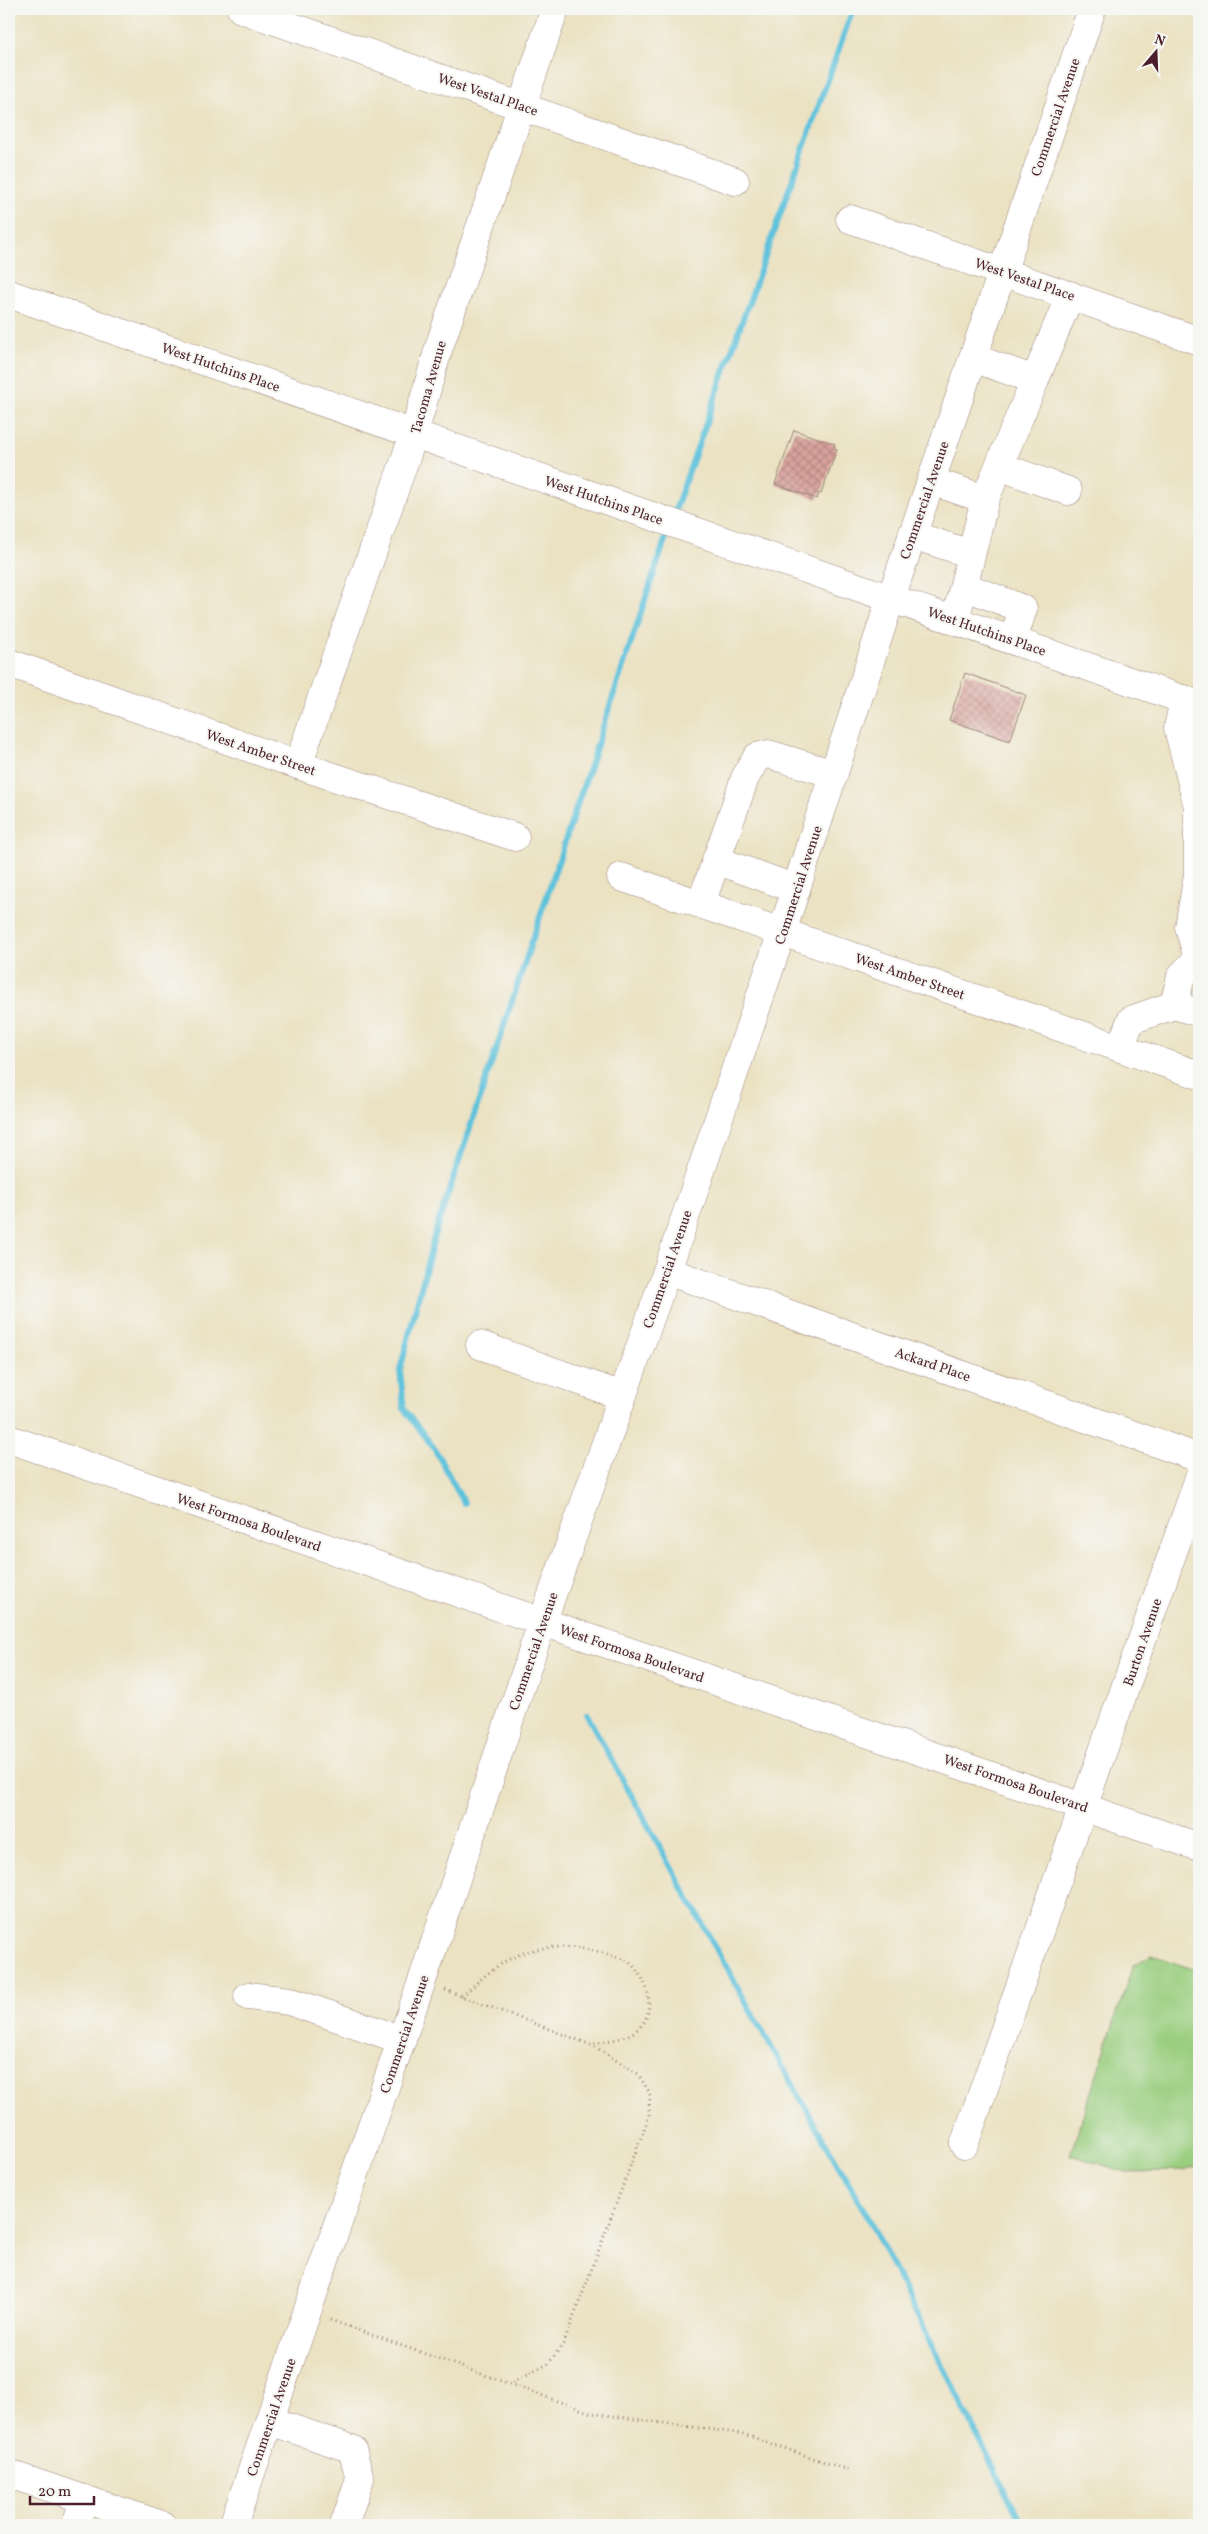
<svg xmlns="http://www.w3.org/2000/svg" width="1208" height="2534" font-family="Vollkorn,serif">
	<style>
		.green { fill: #9ace7f; stroke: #727655 }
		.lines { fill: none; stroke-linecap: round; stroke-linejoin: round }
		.stream { stroke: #5ec2dc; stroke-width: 6 }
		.building { fill: url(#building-cross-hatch) }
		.minor-casing { stroke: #9a8076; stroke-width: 29 }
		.path { stroke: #9a8076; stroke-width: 3; stroke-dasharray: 1 4; stroke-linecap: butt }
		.minor { stroke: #fff; stroke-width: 28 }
		.labels { text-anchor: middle; stroke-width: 4; stroke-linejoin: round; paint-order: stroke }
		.street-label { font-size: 14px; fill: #4a1f2b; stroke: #f6f6f2 }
	</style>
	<defs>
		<pattern id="building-cross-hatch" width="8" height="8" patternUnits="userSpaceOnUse" patternTransform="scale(1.25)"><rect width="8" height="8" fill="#d9a39d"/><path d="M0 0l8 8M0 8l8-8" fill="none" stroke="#b28480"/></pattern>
	</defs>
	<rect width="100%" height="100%" fill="#f6f6f2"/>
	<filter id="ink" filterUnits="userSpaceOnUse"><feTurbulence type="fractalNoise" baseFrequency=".02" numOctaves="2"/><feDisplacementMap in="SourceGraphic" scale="10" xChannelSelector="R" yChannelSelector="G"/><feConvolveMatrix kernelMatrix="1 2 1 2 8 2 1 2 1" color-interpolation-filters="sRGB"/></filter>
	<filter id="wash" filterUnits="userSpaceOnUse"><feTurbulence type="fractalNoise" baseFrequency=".0096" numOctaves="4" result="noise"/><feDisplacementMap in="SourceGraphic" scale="20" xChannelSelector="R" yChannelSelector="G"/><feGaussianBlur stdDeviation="1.12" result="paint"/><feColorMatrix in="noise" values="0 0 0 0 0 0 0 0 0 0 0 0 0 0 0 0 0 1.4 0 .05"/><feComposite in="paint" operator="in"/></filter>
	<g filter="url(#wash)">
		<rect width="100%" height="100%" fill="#ebe2c2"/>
		<!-- green -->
		<polygon class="green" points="1152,1955 1199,1971 1199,2166 1184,2171 1126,2172 1070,2155 1133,1965"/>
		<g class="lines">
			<!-- stream -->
			<g class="stream">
				<polyline points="673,516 853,9"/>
				<polyline points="464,1503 434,1448 404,1409 400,1370 435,1233 669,528"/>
				<polyline points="587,1715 749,2008 869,2219 1022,2525"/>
			</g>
		</g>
		<g id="blocks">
			<!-- building -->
			<g class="building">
				<polygon points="794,430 835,444 834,448 837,449 821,494 819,493 817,499 775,484"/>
				<polygon points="965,673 1026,695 1010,741 949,720"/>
			</g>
		</g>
	</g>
	<g filter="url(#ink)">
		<use href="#blocks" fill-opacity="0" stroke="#9a8076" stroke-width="1"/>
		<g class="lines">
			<!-- minor casing -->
			<g class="minor-casing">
				<g id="minor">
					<polyline points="241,9 735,181"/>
					<polyline points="850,219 1199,341"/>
					<polyline points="9,294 1199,705"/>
					<polyline points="973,358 1035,380 985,499"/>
					<polyline points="1035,380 1070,295"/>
					<polyline points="999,466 1068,491"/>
					<polyline points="931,481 985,499 955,621"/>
					<polyline points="912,535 971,554"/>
					<polyline points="964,586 1023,609 1013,640"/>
					<polyline points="9,663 298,765 515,837"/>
					<polyline points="1184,699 1178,728 1198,807 1198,874 1189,927 1199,962"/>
					<polyline points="298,765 414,434 439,347 555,9"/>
					<polyline points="716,860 796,889"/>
					<polyline points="621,877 1199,1075"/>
					<polyline points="701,904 745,778 757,757 768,754 834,774"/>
					<polyline points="1174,1005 1181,976 1197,960"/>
					<polyline points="1120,1048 1131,1020 1174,1005 1199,1013"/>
					<polyline points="667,1271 1199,1458"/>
					<polyline points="480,1345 622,1396"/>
					<polyline points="9,1439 1199,1847"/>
					<polyline points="248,1996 289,2001 402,2040"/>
					<polyline points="964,2145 1199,1478"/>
					<polyline points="270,2421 352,2449 360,2479 344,2525"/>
					<polyline points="9,2474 162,2525"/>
					<polyline points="76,2525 84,2499"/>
					<polyline points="233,2525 422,1981 542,1623 667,1271 782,932 891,598 1092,9"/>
				</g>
			</g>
			<!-- path -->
			<g class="path">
				<polyline points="445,1990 594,2046 638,2074 650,2093 649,2116 564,2343 548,2364 509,2384"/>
				<path d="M462 1996C479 1981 495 1965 516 1956 547 1942 581 1946 613 1956 618 1958 626 1959 630 1963 649 1980 659 2015 634 2032 622 2040 604 2041 590 2044"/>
				<polyline points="330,2320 591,2413 743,2434 848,2470"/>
			</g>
			<!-- minor -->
			<use href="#minor" class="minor"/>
		</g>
	</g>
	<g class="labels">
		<!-- street labels -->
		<g class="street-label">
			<text transform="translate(488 94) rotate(19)" y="5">West Vestal Place</text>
			<text transform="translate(1055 117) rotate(-71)" y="5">Commercial Avenue</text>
			<text transform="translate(1025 279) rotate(19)" y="5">West Vestal Place</text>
			<text transform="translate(221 367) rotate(19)" y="5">West Hutchins Place</text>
			<text transform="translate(428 387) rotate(-74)" y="5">Tacoma Avenue</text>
			<text transform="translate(604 500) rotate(19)" y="5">West Hutchins Place</text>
			<text transform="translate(924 500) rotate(-71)" y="5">Commercial Avenue</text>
			<text transform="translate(987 631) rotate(19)" y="5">West Hutchins Place</text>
			<text transform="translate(261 752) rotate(19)" y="5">West Amber Street</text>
			<text transform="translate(798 885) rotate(-72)" y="5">Commercial Avenue</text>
			<text transform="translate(910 976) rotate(19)" y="5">West Amber Street</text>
			<text transform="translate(667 1269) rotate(-71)" y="5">Commercial Avenue</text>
			<text transform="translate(933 1364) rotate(19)" y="5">Ackard Place</text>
			<text transform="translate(249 1522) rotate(19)" y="5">West Formosa Boulevard</text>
			<text transform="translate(1142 1642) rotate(-71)" y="5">Burton Avenue</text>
			<text transform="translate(533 1651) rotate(-71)" y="5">Commercial Avenue</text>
			<text transform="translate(632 1653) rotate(19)" y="5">West Formosa Boulevard</text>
			<text transform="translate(1016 1783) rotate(19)" y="5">West Formosa Boulevard</text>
			<text transform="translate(404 2034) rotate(-71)" y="5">Commercial Avenue</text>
			<text transform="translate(271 2417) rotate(-71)" y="5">Commercial Avenue</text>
		</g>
	</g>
	<!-- margin -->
	<rect width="1208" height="2534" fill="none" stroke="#f6f6f2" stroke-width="30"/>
	<!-- north arrow -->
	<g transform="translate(1156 52) rotate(19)" stroke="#f6f6f2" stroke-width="4" paint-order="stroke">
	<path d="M0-4L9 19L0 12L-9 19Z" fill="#4a1f2b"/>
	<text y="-8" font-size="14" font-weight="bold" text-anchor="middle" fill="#4a1f2b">N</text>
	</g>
	<!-- scale -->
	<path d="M30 2496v8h64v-8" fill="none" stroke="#4a1f2b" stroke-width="2.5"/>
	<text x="38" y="2496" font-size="15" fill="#4a1f2b" stroke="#f6f6f2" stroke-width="4" paint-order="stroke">20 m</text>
</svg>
